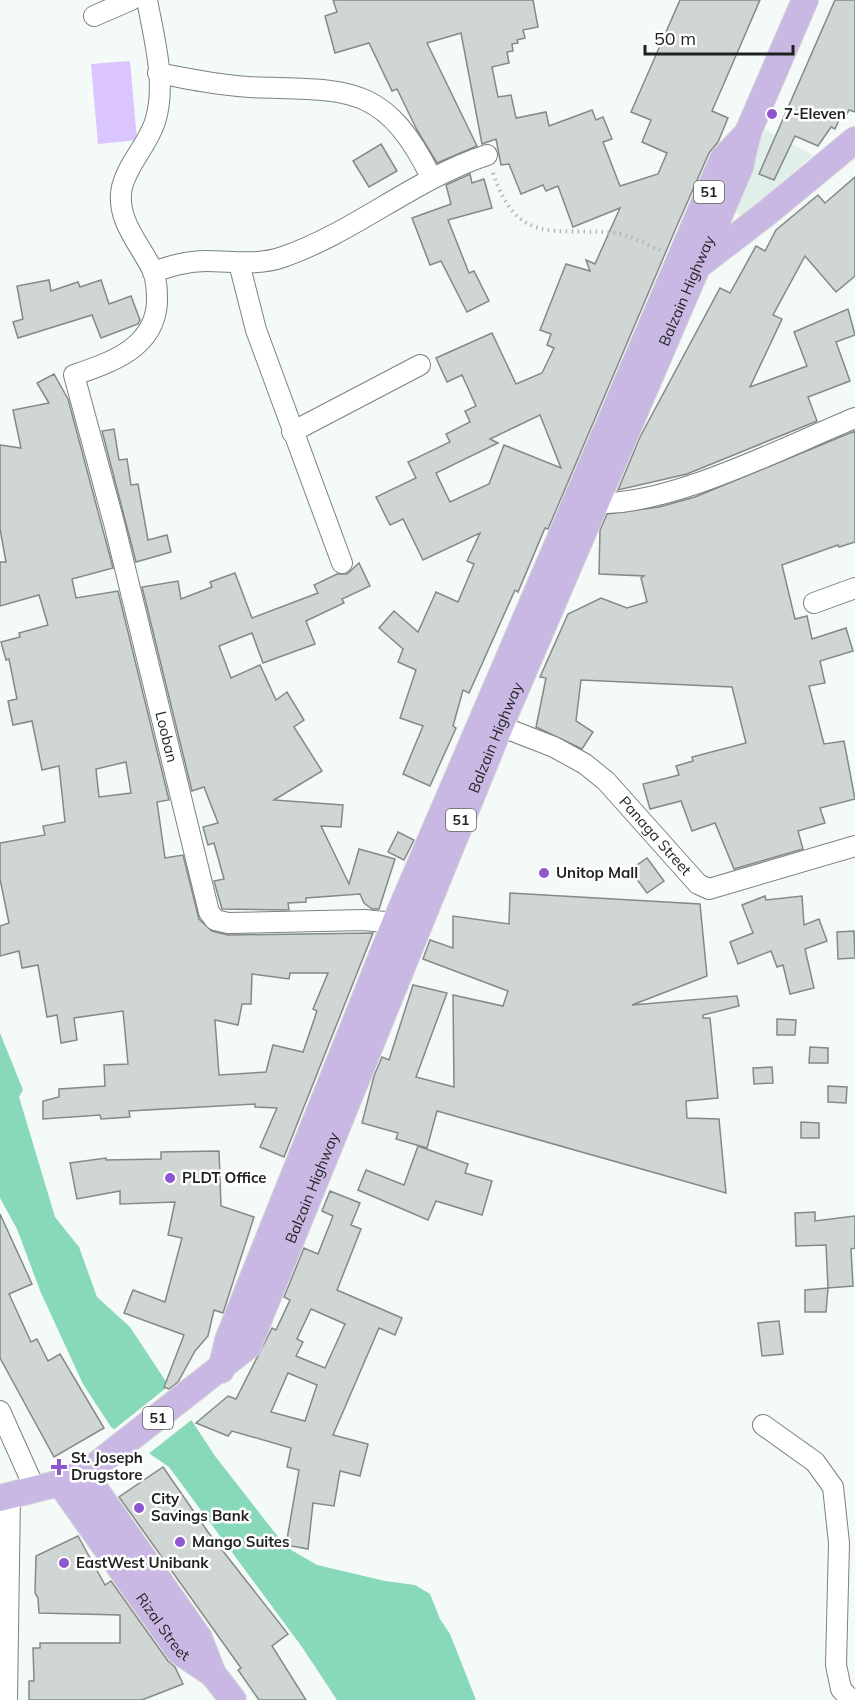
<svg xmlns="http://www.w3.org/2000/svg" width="855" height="1700" font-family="Mulish,sans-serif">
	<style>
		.built { fill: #e0f0e9 }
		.green { fill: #dbc5fe }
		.water { fill: #88d8ba }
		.pier { fill: #f3faf7 }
		.building { fill: #cfd6d3; stroke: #848a87; stroke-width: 1.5; fill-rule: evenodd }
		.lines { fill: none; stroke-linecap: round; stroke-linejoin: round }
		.minor-casing { stroke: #7c827f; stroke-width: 22 }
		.major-casing { stroke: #d7d7d7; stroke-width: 28 }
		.path { stroke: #b1b7b4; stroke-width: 4; stroke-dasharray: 1.5 4.5; stroke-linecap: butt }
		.minor { stroke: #fff; stroke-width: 20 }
		.major { stroke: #cab8e4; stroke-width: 26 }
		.poi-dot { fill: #8f57cf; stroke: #fff; stroke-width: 2 }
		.labels { text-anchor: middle; stroke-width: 5; stroke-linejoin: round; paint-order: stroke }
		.shield { fill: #fff; stroke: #626463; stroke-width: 1.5 }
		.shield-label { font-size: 14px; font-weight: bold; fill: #1f2220 }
		.poi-label { font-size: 15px; font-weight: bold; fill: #1f2220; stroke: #fff; text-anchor: start }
		.street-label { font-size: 15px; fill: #1f2220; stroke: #fff }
	</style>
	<rect width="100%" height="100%" fill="#f3faf7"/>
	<!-- built -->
	<polygon class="built" points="765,130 813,155 743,216 728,208"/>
	<!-- green -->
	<polygon class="green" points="130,61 137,140 98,144 91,64"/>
	<!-- water -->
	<polygon class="water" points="0,1033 23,1090 19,1097 55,1217 79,1247 97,1297 130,1327 215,1456 286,1547 317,1565 385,1581 415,1585 430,1594 440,1619 450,1634 476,1700 337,1700 302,1647 169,1467 111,1427 83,1384 41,1293 17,1229 0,1198"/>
	<!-- pier -->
	<polygon class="pier" points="171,1384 194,1418 147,1455 112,1431"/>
	<!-- building -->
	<g class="building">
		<path d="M333 0H533L538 27 523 30 525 38 517 40 518 43 512 44 513 51 507 52 509 63 492 67 498 97 511 95 516 118 546 112 549 126 592 110 596 120 603 117 612 139 603 142 620 186 658 174 667 153 642 142 651 120 631 112 680 0H760L712 111 728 118 718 142 709 153 676 228 548 529 545 528 518 592 515 590 469 693 463 690 453 726 456 728 430 786 403 774 423 726 400 718 416 670 398 662 403 649 379 628 394 611 418 632 436 592 458 602 474 564 467 561 480 533 423 560 403 519 390 525 376 497 416 478 408 462 450 442 446 434 470 422 465 411 476 406 462 375 447 382 436 358 492 333 516 384 542 373 554 348 547 345 551 334 540 330 566 264 590 271 586 260 595 264 620 208 573 227 558 186 546 191 543 185 521 194 509 164 501 165 496 139 482 144 461 33 427 43 477 146 437 163 417 130 397 89 392 91 369 43 335 53 325 16 337 12ZM540 415 561 468 504 445 489 484 450 502 436 473 498 443 490 439Z"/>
		<polygon points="835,0 855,0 855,112 849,110 844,120 840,118 835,129 831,127 818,146 795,136 774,180 759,174"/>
		<polygon points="381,144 397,171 369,187 353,161"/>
		<polygon points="470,174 472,183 484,179 492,208 448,220 469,273 474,271 489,301 467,312 441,261 430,265 412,218 451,204 446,185"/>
		<polygon points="855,177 855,276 836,292 805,256 773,315 782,319 750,387 807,366 794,332 848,309 855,335 836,342 850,381 808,397 817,421 687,474 618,490 640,437 720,288 730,293 756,246 765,251 776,230 818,195 825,203"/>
		<polygon points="49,280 51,291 78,282 80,287 101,280 109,304 131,296 140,320 138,324 101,338 92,315 18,338 13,322 23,319 17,286"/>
		<path d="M54 374 68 399 113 568 72 579 76 598 118 591 169 800 157 802 165 858 183 855 199 919 212 931 228 935 373 933 284 1157 260 1147 277 1108 255 1107V1104L129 1111 130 1117 101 1119 100 1115 43 1119V1101L59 1097V1089L105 1086 104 1065 128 1064 123 1011 74 1018 77 1040 61 1043 57 1015 47 1017 38 965 22 968 19 951 0 956V926L9 923 0 879V843L45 835 43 826 65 822 59 766 42 770 32 721 13 725 8 701 17 699 9 659 6 660 1 642 20 637 19 633 48 625 39 595 0 606V562H6L0 529V445L21 448 13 410 49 403 37 383ZM126 762 131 793 99 797 96 769ZM290 973H328L313 1009 317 1011 303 1052 273 1045 266 1072 219 1075 215 1020 238 1025 242 1004H251L252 974 289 979Z"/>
		<polygon points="114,429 119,460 127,459 131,485 138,484 148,540 167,535 171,552 136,562 102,431"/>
		<polygon points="855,431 855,542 839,547 838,545 782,565 795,619 807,616 812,639 846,628 853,651 820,661 825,683 809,686 824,744 844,741 855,799 820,808 825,823 798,831 803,849 734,869 715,823 692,831 681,801 650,809 643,784 679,775 676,766 693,761 692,757 746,743 732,687 581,680 576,721 593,732 582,749 536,727 546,678 540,677 568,614 601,598 627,608 647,602 641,578 644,576 599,574 600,530 607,514 659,507 695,497"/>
		<polygon points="359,563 370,586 342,599 344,603 306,621 315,644 263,663 252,633 219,646 231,678 260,665 276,700 287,692 304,720 294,727 322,771 274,800 343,805 341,827 321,826 349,884 359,849 395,859 379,909 372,909 364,903 360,894 306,898 306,902 288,903 289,910 222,909 214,881 224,879 214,843 208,845 203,827 218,823 204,787 192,791 142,587 178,581 181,599 212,587 210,582 235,573 252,618 318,593 314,585 337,574 347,574"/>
		<polygon points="398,832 414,840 404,860 388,852"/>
		<polygon points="647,858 664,881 647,893 630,870"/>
		<polygon points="510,893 700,904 707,976 632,1005 737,996 739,1006 703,1015 703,1018 710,1018 718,1098 686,1101 687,1118 719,1119 726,1193 437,1111 427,1148 396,1139 398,1133 362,1123 374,1076 382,1057 389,1060 413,985 447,993 416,1077 454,1087 453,995 503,1006 508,991 423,959 430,940 453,948 453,916 509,924"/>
		<polygon points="765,896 766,900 802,896 804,925 819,919 827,941 805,949 814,988 790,994 783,965 777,967 771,951 738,964 730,942 753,933 742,905"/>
		<polygon points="854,931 855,958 838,959 837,932"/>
		<polygon points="777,1019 796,1020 795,1035 777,1035"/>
		<polygon points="810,1047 828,1048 828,1063 809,1063"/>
		<polygon points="772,1067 773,1083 754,1084 753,1068"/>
		<polygon points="828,1086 847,1087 846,1103 828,1102"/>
		<polygon points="801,1122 819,1123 819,1138 801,1138"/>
		<polygon points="418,1146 468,1164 465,1173 492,1181 482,1215 436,1201 428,1220 358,1190 366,1170 404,1185"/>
		<polygon points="219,1151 221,1206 254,1217 223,1313 214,1310 208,1336 195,1351 178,1382 169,1389 164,1387 184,1335 124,1313 133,1290 165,1302 182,1238 168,1235 175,1202 120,1204 120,1191 77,1199 70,1163 106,1158 106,1160 161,1159 161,1152"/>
		<path d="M330 1191 360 1203 351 1225 361 1229 337 1290 402 1318 395 1335 379 1328 333 1435 368 1444 360 1476 340 1471 334 1506 313 1503 308 1549 286 1545 299 1470 287 1467 291 1448 232 1431 228 1436 196 1423 228 1396 236 1399 272 1328 276 1330 290 1300 284 1297 304 1248 318 1254 333 1216 322 1211ZM311 1309 345 1324 325 1368 296 1356 303 1342 297 1339ZM288 1373 317 1385 305 1421 271 1412Z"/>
		<polygon points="815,1212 815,1221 855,1216 855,1248 851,1249 853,1286 828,1288 826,1245 796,1246 795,1213"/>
		<polygon points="0,1214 32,1284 9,1294 31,1342 37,1339 48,1361 60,1354 104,1428 54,1457 0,1358"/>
		<polygon points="828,1288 826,1312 805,1312 805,1290"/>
		<polygon points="779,1321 783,1354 762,1356 758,1323"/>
		<polygon points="163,1467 208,1532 288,1634 272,1646 306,1700 259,1700 238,1670 241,1668 119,1497"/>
		<polygon points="78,1536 105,1585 111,1581 168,1661 175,1667 183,1684 142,1700 29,1700 29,1681 34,1681 33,1648 40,1648 40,1643 120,1643 120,1615 39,1613 38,1598 35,1593 36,1556"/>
	</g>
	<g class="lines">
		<!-- minor casing -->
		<g class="minor-casing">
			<g id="minor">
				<path id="s1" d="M147 0C154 38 167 84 155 122 147 146 128 163 122 187 115 220 141 245 153 271 157 281 157 292 157 303 154 348 112 362 74 375L114 523 209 912 215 920 228 923 364 920 395 923"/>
				<polyline points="94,16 131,0"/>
				<path d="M158 73C188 79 218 85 249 87 345 91 383 80 431 177"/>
				<polyline points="239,263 256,330 342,563"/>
				<path d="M153 272C171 266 187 261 206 261 233 261 257 266 283 257 355 232 414 179 487 155"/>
				<polyline points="292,432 420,365"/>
				<path d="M594 503C669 507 784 447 855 418"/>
				<polyline points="814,603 855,588"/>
				<path id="s2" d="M500 726 554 747 585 764 606 781 698 884 709 889 855 846"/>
				<polyline points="0,1411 35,1489"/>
				<polyline points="763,1425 815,1462 833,1487 839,1543 836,1665 841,1689 851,1700"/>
				<polyline points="7,1700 10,1495"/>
			</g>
		</g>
		<!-- major casing -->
		<g class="major-casing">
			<g id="major">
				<polyline points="699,265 768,212 855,140"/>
				<polyline points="221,1370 228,1340 395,923 723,159 748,133"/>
				<polyline points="83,1472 199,1638 213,1674 233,1700"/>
				<path id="s3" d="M60 1483 180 1652 213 1674"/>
				<path id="s4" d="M0 1498 60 1483 95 1466 248 1346 500 726 740 167 748 132 805 0"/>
			</g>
		</g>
		<!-- path -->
		<path class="path" d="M493 173C518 247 554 227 615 233 631 235 647 245 662 251"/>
		<!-- minor -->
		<use href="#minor" class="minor"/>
		<!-- major -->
		<use href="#major" class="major"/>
	</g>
	<!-- markers -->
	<g class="poi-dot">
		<circle cx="772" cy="114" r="6"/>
		<circle cx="544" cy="873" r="6"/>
		<circle cx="170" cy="1178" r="6"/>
		<path d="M56 1458h6v6h6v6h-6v6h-6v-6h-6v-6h6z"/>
		<circle cx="139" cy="1508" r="6"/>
		<circle cx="180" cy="1542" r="6"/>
		<circle cx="64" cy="1563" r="6"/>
	</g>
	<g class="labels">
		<!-- shield labels -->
		<g class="shield">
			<rect x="694" y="181" width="30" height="22" rx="4.5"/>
			<rect x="446" y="809" width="30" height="22" rx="4.5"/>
			<rect x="143" y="1407" width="30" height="22" rx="4.5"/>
		</g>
		<g class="shield-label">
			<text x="709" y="197">51</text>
			<text x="461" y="825">51</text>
			<text x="158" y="1423">51</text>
		</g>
		<!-- poi labels -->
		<g class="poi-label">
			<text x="784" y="119">7-Eleven</text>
			<text x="556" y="878">Unitop Mall</text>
			<text x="182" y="1183">PLDT Office</text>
			<text x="71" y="1463">St. Joseph<tspan x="71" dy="17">Drugstore</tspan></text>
			<text x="151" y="1504">City<tspan x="151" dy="17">Savings Bank</tspan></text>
			<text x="192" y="1547">Mango Suites</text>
			<text x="76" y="1568">EastWest Unibank</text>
		</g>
		<!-- street labels -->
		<g class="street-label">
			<text dy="5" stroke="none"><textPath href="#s4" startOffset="1438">Balzain Highway</textPath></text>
			<text dy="5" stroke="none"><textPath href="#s1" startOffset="812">Looban</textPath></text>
			<text dy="5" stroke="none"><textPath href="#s4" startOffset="952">Balzain Highway</textPath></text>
			<text dy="5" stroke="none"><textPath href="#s2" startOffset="194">Panaga Street</textPath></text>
			<text dy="5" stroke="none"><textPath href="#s4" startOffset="466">Balzain Highway</textPath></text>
			<text dy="5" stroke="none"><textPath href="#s3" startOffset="177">Rizal Street</textPath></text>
		</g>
	</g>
	<!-- scale -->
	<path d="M645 45v9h148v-9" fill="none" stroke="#1f2220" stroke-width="3"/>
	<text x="654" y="45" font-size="18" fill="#1f2220" stroke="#ffffff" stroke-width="4.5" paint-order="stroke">50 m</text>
</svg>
